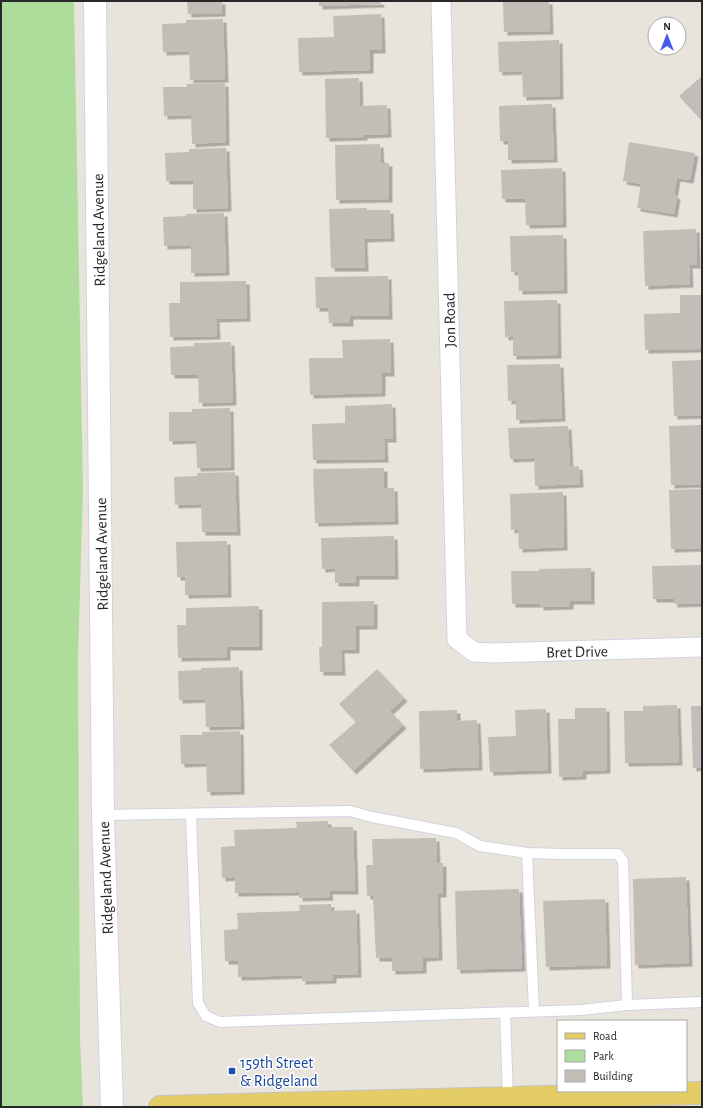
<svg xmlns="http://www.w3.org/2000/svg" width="703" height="1108" font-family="'Alegreya Sans',sans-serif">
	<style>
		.green { fill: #aedc9b }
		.building { fill: #c2bdb7; filter: url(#shadow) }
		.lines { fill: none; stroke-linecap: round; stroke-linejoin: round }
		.lane-casing { stroke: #d0d2e0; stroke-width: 12 }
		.street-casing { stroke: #d0d2e0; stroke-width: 21 }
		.secondary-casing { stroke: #d0d2e0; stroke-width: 24 }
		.primary-casing { stroke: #c3c3c3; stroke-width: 24 }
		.lane { stroke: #fff; stroke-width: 10 }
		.street { stroke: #fff; stroke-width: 19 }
		.secondary { stroke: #fff; stroke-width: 22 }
		.primary { stroke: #e4cd65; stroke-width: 22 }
		.transit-dot { fill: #1a4fb4; stroke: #fff; stroke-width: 1.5 }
		.labels { text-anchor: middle; stroke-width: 3; stroke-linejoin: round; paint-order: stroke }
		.street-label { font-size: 16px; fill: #282828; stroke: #fff }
		.transit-label { font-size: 16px; fill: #164399; stroke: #fff; text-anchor: start }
	</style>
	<defs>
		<filter id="shadow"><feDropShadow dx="3.5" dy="3.5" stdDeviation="0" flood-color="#0004"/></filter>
	</defs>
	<rect width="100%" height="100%" fill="#e9e4db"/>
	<!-- green -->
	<polygon class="green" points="1,1 74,1 83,489 78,659 80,1039 83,1107 1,1107"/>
	<!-- building -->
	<g class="building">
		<polygon points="187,1 222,1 222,13 188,14"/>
		<polygon points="319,1 380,1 381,4 319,6"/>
		<polygon points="503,1 549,1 550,31 504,32"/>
		<polygon points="381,14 382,50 370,50 370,70 299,72 298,38 334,37 333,16"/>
		<polygon points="223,19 225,79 190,80 189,51 163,52 162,24 186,23 186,20"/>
		<polygon points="559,40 560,96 523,97 522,71 499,72 498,42"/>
		<polygon points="702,76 702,121 679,96"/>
		<polygon points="359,78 360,106 387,105 388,134 364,135 364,137 326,138 325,79"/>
		<polygon points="225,83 226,142 192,144 191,115 164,116 163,87 187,87 187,84"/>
		<polygon points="552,104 554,159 508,160 508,141 500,141 499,106"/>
		<polygon points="629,142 695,153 690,180 677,178 674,195 677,196 674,214 637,208 641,184 623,181"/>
		<polygon points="380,144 381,163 389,163 389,199 336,200 335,145"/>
		<polygon points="226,148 228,208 193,209 193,181 166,181 165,153 189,152 189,149"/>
		<polygon points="562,168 563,224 526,225 525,199 502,199 501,170"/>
		<polygon points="367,208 367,210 390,210 391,238 364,239 365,268 331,268 329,209"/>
		<polygon points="224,213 226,272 191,273 191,245 164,246 163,217 186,216 186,214"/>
		<polygon points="696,229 697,265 689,265 690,284 645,286 643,231"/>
		<polygon points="563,235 564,290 519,291 518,271 511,272 510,236"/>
		<polygon points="388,276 389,316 350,316 350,323 329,323 328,308 316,308 315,277"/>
		<polygon points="246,281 247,318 216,319 217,336 170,337 169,303 180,303 180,282"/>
		<polygon points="680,295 702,295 702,349 645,350 644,314 680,313"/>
		<polygon points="557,300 558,355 513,356 513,336 505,337 504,301"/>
		<polygon points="390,339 391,373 382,373 382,393 310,395 309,358 343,358 342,340"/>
		<polygon points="231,342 233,402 199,403 198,375 171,375 170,347 194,346 194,343"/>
		<polygon points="702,360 702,415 674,416 672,361"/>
		<polygon points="560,364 562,418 516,420 516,400 508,401 507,365"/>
		<polygon points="392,404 393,439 384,439 385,459 313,460 312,424 345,423 345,406"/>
		<polygon points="230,408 231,467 197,468 196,440 169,441 169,412 192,412 192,409"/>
		<polygon points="702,425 702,484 671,485 669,426"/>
		<polygon points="568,426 570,467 579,466 580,484 535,486 534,458 510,459 508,428"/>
		<polygon points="384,468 384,488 394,488 395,521 315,523 313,469"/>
		<polygon points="235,472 237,532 202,532 201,504 175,505 174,477 197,476 197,473"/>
		<polygon points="702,489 702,548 671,549 669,490"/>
		<polygon points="563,492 564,547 519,549 518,529 511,530 510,494"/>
		<polygon points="394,536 395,576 356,576 356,583 335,583 335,568 322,569 321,538"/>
		<polygon points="227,541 228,594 185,595 185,577 177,577 176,542"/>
		<polygon points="702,565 702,603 674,604 674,599 653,599 652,566"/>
		<polygon points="591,568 591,601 570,601 570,606 540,607 540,604 512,604 511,571 539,571 539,569"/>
		<polygon points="374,601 374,626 356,626 356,650 341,650 342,672 320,672 319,647 322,647 322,602"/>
		<polygon points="259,606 259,647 227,647 227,657 178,658 177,625 186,625 186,608"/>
		<polygon points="239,667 241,726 206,727 205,699 179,700 178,671 201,670 201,668"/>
		<polygon points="377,669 404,698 390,711 403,725 353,771 329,745 356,722 339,704"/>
		<polygon points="677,705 679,762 625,763 624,711 643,711 643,706"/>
		<polygon points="691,706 702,706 702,767 693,768"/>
		<polygon points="575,708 606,708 607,770 583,771 583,776 559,777 558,719 575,719"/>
		<polygon points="546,709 548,770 490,772 488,737 516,736 515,710"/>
		<polygon points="457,710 457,721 477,720 479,767 420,769 419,711"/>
		<polygon points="240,731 241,791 207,792 206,763 181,764 180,735 202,735 202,732"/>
		<polygon points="328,821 328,827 353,827 355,891 329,891 330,897 299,898 299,892 235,893 235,877 222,878 221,847 235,846 234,830 297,828 296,822"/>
		<polygon points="436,838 437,863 443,863 443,894 437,894 439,957 423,958 423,970 392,971 392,958 376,958 373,896 367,896 366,865 373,865 372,839"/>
		<polygon points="686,877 689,963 635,965 633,879"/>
		<polygon points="519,889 522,968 457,970 455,891"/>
		<polygon points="605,899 607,965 546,967 543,901"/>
		<polygon points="331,904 331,911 356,910 358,974 333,975 333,980 302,981 302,975 238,977 238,961 225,961 224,930 238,929 237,913 300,911 299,905"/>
	</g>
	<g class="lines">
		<!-- lane casing -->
		<g class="lane-casing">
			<g id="lane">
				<polyline points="191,814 198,1003 206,1016 220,1022 581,1010 627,1005"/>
				<polyline points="103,815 350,811 372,817 456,833 480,846 527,853 562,854 618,854 623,861 627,1005 702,1002"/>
				<polyline points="527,853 534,1011"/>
				<polyline points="505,1012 508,1099"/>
			</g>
		</g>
		<!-- street casing -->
		<g class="street-casing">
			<polyline id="street" points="441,1 457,639 474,652 493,653 702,647"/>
		</g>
		<!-- secondary casing -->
		<g class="secondary-casing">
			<polyline id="secondary" points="95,1 103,815 112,1107"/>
		</g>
		<!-- primary casing -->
		<g class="primary-casing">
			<polyline id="primary" points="160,1107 702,1093"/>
		</g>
		<!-- lane -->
		<use href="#lane" class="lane"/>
		<!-- street -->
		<use href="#street" class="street"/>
		<!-- secondary -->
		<use href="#secondary" class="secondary"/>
		<!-- primary -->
		<use href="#primary" class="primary"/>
	</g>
	<!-- markers -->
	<rect class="transit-dot" x="228" y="1067" width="8" height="8" rx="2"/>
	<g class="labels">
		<!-- street labels -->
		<g class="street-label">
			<text transform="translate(98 230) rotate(-91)" y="6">Ridgeland Avenue</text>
			<text transform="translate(449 320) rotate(-91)" y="6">Jon Road</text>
			<text transform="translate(101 554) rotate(-91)" y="6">Ridgeland Avenue</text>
			<text transform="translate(577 651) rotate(-1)" y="6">Bret Drive</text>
			<text transform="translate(105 878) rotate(-92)" y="6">Ridgeland Avenue</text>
		</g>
		<!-- transit labels -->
		<g class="transit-label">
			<text x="240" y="1068">159th Street<tspan x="240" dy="18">&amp; Ridgeland</tspan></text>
		</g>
	</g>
	<!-- border -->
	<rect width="703" height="1108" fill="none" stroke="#282828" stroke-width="4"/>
	<!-- legend -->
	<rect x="557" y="1020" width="130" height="72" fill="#ffffff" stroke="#a9a9a9"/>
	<rect x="565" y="1033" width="20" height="6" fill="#e4cd65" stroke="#a9a9a9"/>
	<text x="593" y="1040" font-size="12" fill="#282828">Road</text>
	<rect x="565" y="1050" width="20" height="12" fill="#aedc9b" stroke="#a9a9a9"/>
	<text x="593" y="1060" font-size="12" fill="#282828">Park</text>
	<rect x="565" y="1070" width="20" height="12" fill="#c2bdb7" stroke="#a9a9a9"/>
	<text x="593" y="1080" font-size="12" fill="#282828">Building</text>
	<!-- north arrow -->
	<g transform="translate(667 36)"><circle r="19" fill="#ffffff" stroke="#a9a9a9"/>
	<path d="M0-3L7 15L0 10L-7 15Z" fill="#475dea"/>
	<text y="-6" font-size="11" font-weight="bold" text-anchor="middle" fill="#282828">N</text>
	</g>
</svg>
